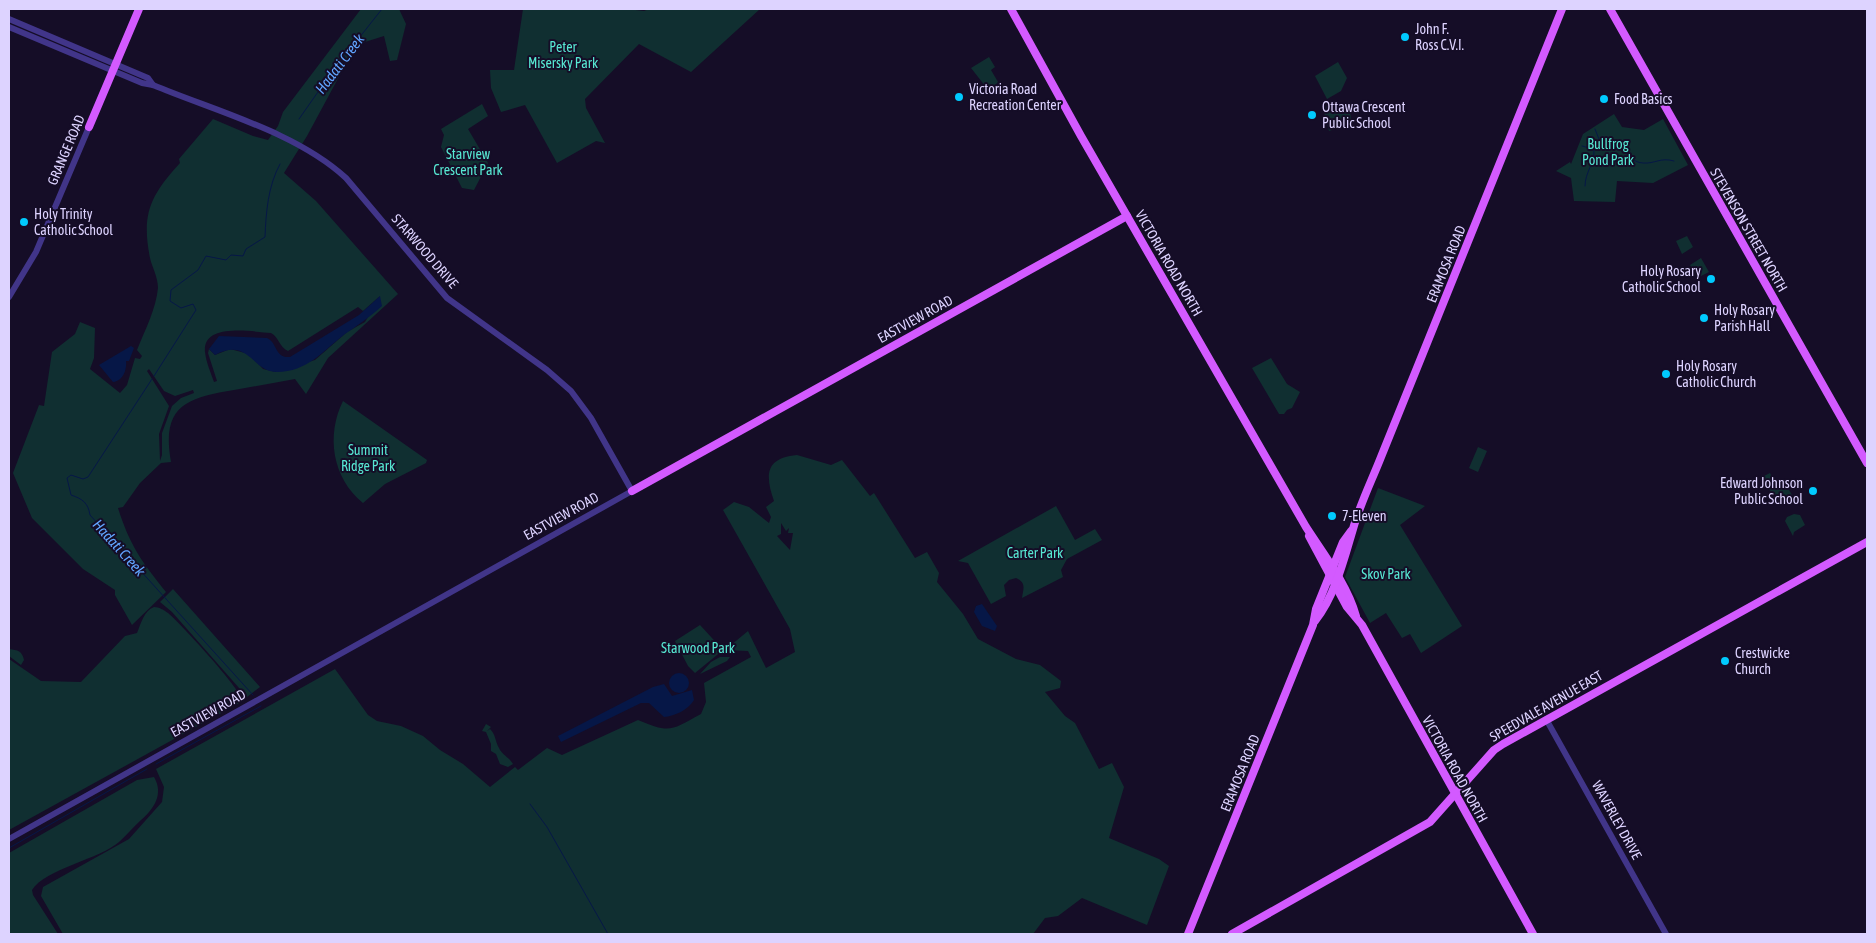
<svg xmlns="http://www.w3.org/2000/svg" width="1876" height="943" font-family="'Asap Condensed',sans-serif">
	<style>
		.green { fill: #102f31; fill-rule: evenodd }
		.water { fill: #061747 }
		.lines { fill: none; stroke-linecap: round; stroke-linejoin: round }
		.stream { stroke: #061747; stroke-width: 1 }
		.minor { stroke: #413589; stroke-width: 6 }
		.major { stroke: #d35aff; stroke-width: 8 }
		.poi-dot { fill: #00cafe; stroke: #150d27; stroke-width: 2 }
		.labels { text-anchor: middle; stroke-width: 4; stroke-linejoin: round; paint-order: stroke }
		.poi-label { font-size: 14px; fill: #ddd3ff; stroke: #150d27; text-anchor: start }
		.park-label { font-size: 14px; fill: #57e8d3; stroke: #150d27 }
		.street-label { font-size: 14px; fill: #ddd3ff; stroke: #150d27 }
		.water-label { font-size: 15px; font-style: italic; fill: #61a5ff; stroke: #150d27 }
	</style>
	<rect width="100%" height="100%" fill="#150d27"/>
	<!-- green -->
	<g class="green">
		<path d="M361 9H399L406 24 397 60 390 61 384 36 365 42 348 60 307 136 284 173 316 201 398 294 328 358 306 394 295 379C275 383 255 386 234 390 186 398 161 406 171 462L161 463 140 483 123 507 118 508C130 546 142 562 166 592L132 625 115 595V590L83 569 32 518 13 473 39 405 44 406 52 352 75 334 80 322 95 328 94 358 90 369 120 393 127 385 135 358 140 359 142 356 137 350C145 330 156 309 158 288 158 277 152 267 150 258 141 213 151 195 180 163L179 159 213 119 253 136 268 140 278 126 283 112ZM380 296 365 322 347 332 315 360 276 372 263 369 249 354 230 349 215 355 209 349 208 353 217 381 214 382C211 373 206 362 205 352 202 322 254 332 271 333 279 337 279 347 288 351L358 307 363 311ZM149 369 164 391 175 396 193 390 194 393 181 398 172 406 162 433V455L160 461 159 434 169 406 147 371Z"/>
		<polygon points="523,9 627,9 644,11 649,9 760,9 691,72 639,44 585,99 586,108 605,143 596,141 557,163 525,105 501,112 491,88 490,70 514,70"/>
		<polygon points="989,57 995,67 991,70 998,82 989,91 971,68"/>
		<polygon points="1338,62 1347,78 1341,91 1327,99 1315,76"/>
		<polygon points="1336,102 1349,108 1352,123 1329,131 1323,108"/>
		<polygon points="482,104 488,116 468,129 488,163 474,190 462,188 441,147 444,135 441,129"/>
		<polygon points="1614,114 1622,127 1644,130 1663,119 1688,165 1653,183 1617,181 1615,202 1574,201 1571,178 1556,171 1570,162 1571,164 1583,134"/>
		<polygon points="1687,236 1693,247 1682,254 1676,241"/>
		<polygon points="1701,258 1709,272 1697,278 1690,265"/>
		<polygon points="1271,358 1287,384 1300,392 1292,408 1287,410 1284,414 1279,414 1252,368"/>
		<path d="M343 401 427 460 426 463 385 484 363 503C332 478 326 435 343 401Z"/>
		<polygon points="1478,447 1487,451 1478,472 1469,468"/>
		<path d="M797 455 831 465 842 460 870 496 874 493 915 558 927 552 939 573 937 582 963 614 978 639 1016 659 1040 665 1061 681 1060 688 1045 692 1065 716 1075 723 1099 769 1112 763 1124 787 1109 838 1159 859 1169 866 1147 925 1082 898 1058 916 1045 918 1033 934H63L41 896 43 887 129 839 162 802 164 787 156 769 335 669 368 715 377 721 401 726 423 736 440 750 463 764 490 787 515 767 518 770 547 748 562 755 638 720C671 734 671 730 701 714L706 702 704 683 751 657 748 651 725 650 748 631 766 668 795 652 790 629 723 510 734 502 749 507 769 523 771 517 766 507 774 501C765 475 765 458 797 455ZM781 523 786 531 789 528 788 533H793L790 550 777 536 781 534Z"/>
		<polygon points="1770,473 1776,485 1784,481 1796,502 1789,506 1785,500 1778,504 1762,477"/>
		<polygon points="1378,488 1425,506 1400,525 1462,626 1421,653 1410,634 1402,638 1386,613 1370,623 1345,577"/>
		<path d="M1056 506 1075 540 1095 529 1102 540 1067 559 1061 570 1063 577 1022 598C1023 589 1027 583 1016 578L1009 580 1004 585 1006 596 991 604 968 563 958 561Z"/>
		<polygon points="1794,514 1800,515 1805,525 1794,532 1793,536 1785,521 1787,517"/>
		<polygon points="173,589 260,687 247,697 172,612 160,602"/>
		<path d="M154 607C159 607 164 610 168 613 182 625 238 686 243 701L9 830V659L41 681 81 682 125 636 137 633C141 623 144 611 154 607Z"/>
		<polygon points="700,625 723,650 695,673 688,666 675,641"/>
		<path d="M9 649C18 650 22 651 24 660L21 665 9 656Z"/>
		<polygon points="720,657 730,657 727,661 700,674 711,662"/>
		<path d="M486 724 491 727 487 731 490 729C496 735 495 741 499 748 502 755 509 757 513 764L508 767 500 764 496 754 491 751V744L486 732 482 731Z"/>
		<path d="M154 777C164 794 154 809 141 820 133 827 127 835 119 842 100 859 45 869 32 890L33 895 58 934H9V853L137 780Z"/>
	</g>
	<!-- water -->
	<g class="water">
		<path d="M380 296 382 306C370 317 358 325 345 334 323 351 307 372 277 372 252 372 249 337 215 355L209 349 219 336 267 338C278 343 274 358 290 357L359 315Z"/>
		<path d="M131 346 134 348 129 361H126C127 368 124 381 113 382L99 365Z"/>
		<polygon points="982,604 997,626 995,631 982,626 974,612 976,606"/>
		<circle cx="679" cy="683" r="10"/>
		<path d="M664 684 672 696 692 690 694 700C688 710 675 716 664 717L649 703H641L561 742 558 736 653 687Z"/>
	</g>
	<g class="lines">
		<!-- stream -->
		<g class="stream">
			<polyline points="299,119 332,72 382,9"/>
			<polyline points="1595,129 1602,147"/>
			<path d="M1582 146C1595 151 1605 143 1617 146 1628 150 1631 163 1643 163 1655 164 1660 157 1674 161"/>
			<path d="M1585 186C1585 172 1595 163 1594 149"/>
			<path d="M154 376 196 310 193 304 181 308 170 301 171 290 198 270 206 256 226 260 231 255 243 256 246 249 265 237C266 212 268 186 280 164"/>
			<path d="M152 379 88 477 83 479 71 475 67 478 71 495C83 499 88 503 90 515L253 695"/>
			<polyline points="156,764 261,706"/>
			<polyline points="530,804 547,827 608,934"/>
			<polyline points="9,848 147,769"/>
		</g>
		<!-- minor -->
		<g class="minor">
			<polyline points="9,19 148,78 153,85"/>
			<path d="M9 27 142 83 153 85C215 111 296 132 346 178L447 298 547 370 571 391 591 418 632 491 9 839"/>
			<polyline points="9,297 36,252 89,127"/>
			<polyline points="1546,719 1666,934"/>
		</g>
		<!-- major -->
		<g class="major">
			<path d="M1011 9 1081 136 1306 527C1324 555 1347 584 1356 616"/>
			<polyline points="1610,9 1867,463"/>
			<polyline points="89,127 139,9"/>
			<polyline points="632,491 1127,216"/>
			<polyline points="1309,536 1347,607 1362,625 1533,934"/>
			<path d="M1315 621C1335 596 1344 559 1353 529 1360 504 1372 480 1381 457L1562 9"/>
			<polyline points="1188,934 1313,625 1316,609 1343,542 1351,531"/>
			<polyline points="1232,934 1430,822 1494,750 1503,744 1867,542"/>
		</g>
	</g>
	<!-- markers -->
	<g class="poi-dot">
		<circle cx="1405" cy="37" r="5"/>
		<circle cx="959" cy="97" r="5"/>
		<circle cx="1604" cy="99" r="5"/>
		<circle cx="1312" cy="115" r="5"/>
		<circle cx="24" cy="222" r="5"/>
		<circle cx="1711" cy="279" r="5"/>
		<circle cx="1704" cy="318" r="5"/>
		<circle cx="1666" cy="374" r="5"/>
		<circle cx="1813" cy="491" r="5"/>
		<circle cx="1332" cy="516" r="5"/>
		<circle cx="1725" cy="661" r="5"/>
	</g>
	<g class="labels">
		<!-- poi labels -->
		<g class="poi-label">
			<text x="1415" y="34">John F.<tspan x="1415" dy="16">Ross C.V.I.</tspan></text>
			<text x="969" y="94">Victoria Road<tspan x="969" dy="16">Recreation Center</tspan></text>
			<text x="1614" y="104">Food Basics</text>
			<text x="1322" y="112">Ottawa Crescent<tspan x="1322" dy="16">Public School</tspan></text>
			<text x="34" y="219">Holy Trinity<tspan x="34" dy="16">Catholic School</tspan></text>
			<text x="1701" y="276" text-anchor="end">Holy Rosary<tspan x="1701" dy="16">Catholic School</tspan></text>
			<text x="1714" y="315">Holy Rosary<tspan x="1714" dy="16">Parish Hall</tspan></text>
			<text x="1676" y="371">Holy Rosary<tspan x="1676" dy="16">Catholic Church</tspan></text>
			<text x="1803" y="488" text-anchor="end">Edward Johnson<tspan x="1803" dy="16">Public School</tspan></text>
			<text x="1342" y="521">7-Eleven</text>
			<text x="1735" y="658">Crestwicke<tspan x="1735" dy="16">Church</tspan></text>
		</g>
		<!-- park labels -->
		<g class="park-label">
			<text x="563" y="52">Peter<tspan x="563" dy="16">Misersky Park</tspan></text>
			<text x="1608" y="149">Bullfrog<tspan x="1608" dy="16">Pond Park</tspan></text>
			<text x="468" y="159">Starview<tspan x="468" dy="16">Crescent Park</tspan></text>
			<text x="368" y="455">Summit<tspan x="368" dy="16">Ridge Park</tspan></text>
			<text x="1035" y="558">Carter Park</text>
			<text x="1386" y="579">Skov Park</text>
			<text x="698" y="653">Starwood Park</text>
		</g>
		<!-- street labels -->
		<g class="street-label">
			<text transform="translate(66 150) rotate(-67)" y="5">GRANGE ROAD</text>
			<text transform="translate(1749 230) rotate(60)" y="5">STEVENSON STREET NORTH</text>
			<text transform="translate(425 251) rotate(49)" y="5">STARWOOD DRIVE</text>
			<text transform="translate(1169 263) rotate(60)" y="5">VICTORIA ROAD NORTH</text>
			<text transform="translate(1446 264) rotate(-68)" y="5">ERAMOSA ROAD</text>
			<text transform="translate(915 319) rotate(-29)" y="5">EASTVIEW ROAD</text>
			<text transform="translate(561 516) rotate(-29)" y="5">EASTVIEW ROAD</text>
			<text transform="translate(1546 706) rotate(-30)" y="5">SPEEDVALE AVENUE EAST</text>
			<text transform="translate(208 713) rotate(-29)" y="5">EASTVIEW ROAD</text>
			<text transform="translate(1455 769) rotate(61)" y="5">VICTORIA ROAD NORTH</text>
			<text transform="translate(1240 773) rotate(-68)" y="5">ERAMOSA ROAD</text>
			<text transform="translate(1617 820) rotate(61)" y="5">WAVERLEY DRIVE</text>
		</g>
		<!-- water labels -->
		<g class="water-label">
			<text transform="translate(340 64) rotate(-53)" y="5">Hadati Creek</text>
			<text transform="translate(119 548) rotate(48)" y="5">Hadati Creek</text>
		</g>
	</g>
	<!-- border -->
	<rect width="1876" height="943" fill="none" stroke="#ddd3ff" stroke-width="20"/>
</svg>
